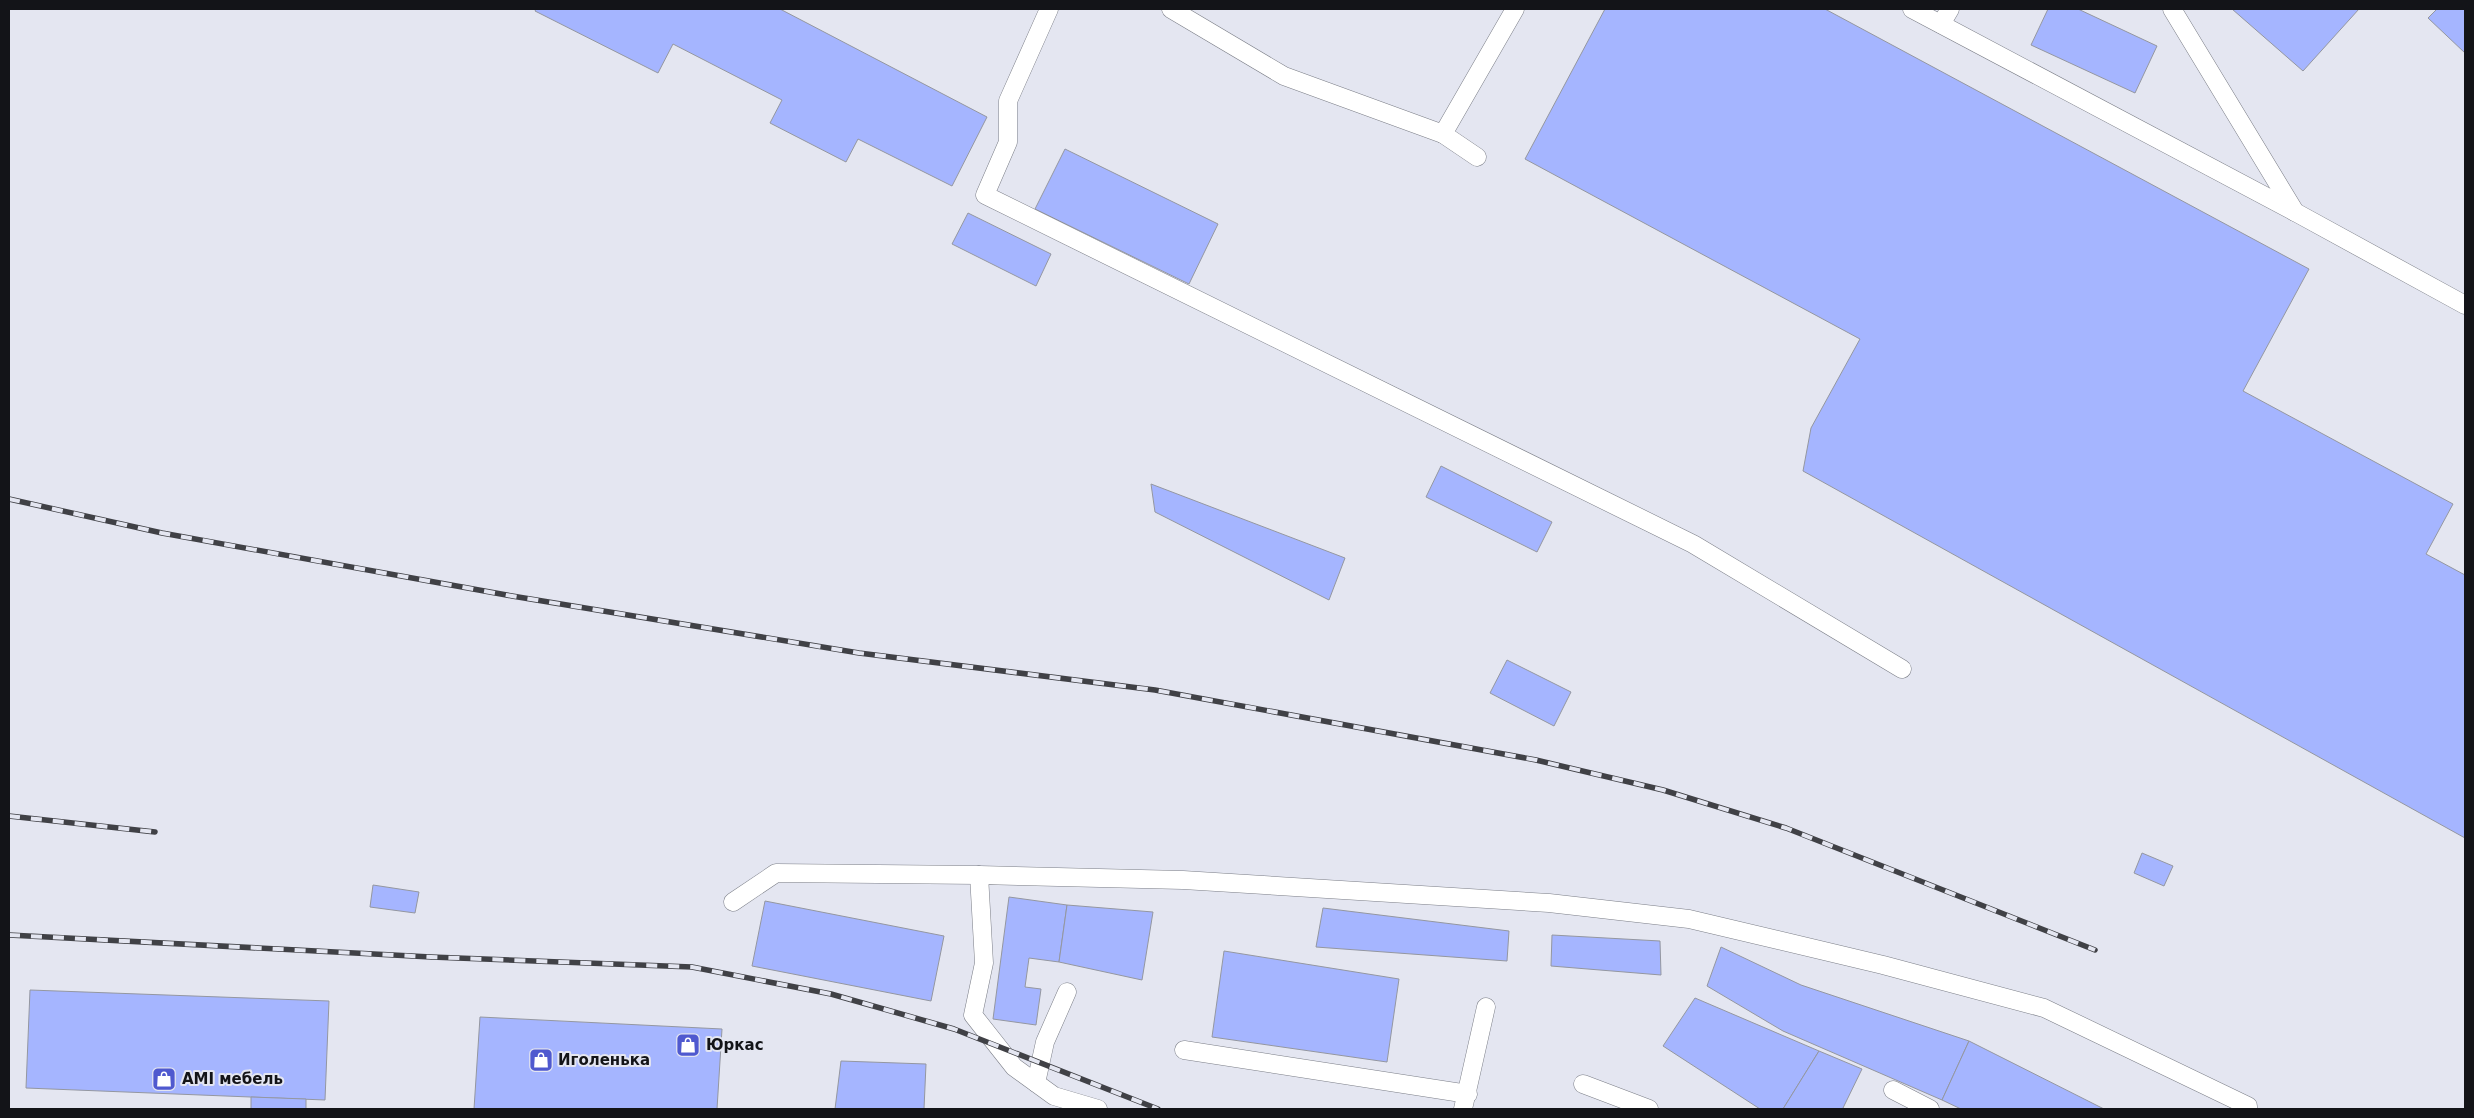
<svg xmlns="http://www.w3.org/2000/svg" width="2474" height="1118" font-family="'DejaVu Sans',sans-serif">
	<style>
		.building { fill: #a5b5ff; stroke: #9497a0 }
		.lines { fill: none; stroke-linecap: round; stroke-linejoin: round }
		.lane-casing { stroke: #7b7e87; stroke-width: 19 }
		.lane { stroke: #fff; stroke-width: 18 }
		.rail-casing { stroke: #404146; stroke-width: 5.5 }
		.rail { stroke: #e4e6f1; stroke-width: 4; stroke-dasharray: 11; stroke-linecap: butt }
		.labels { text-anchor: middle; stroke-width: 4; stroke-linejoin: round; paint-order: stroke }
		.poi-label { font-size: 15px; font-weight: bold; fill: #131418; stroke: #e4e6f1; text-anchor: start }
	</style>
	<rect width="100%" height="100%" fill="#e4e6f1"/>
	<!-- building -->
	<g class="building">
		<polygon points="536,9 780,9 987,117 952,186 858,139 846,162 770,123 782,100 673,44 658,73 535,11"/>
		<polygon points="1605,9 1825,9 2309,269 2243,391 2453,504 2426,554 2465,575 2465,838 1803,471 1811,428 1860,339 1525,159"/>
		<polygon points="2048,9 2078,9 2157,46 2135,93 2031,45"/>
		<polygon points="2232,9 2359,9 2303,71"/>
		<polygon points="2437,9 2465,9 2465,53 2428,18"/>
		<polygon points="1065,149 1218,224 1189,284 1035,209"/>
		<polygon points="968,213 1051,254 1036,286 952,244"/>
		<polygon points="1441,466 1552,522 1537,552 1426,497"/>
		<polygon points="1151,484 1345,558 1329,600 1155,512"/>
		<polygon points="1507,660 1571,692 1554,726 1490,693"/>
		<polygon points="2142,853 2173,866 2164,886 2134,873"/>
		<polygon points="373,885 419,892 415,913 370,907"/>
		<polygon points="1009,897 1067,905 1059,962 1029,958 1025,987 1041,989 1036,1025 993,1019"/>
		<polygon points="765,901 944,936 931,1001 752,966"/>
		<polygon points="1067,905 1153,912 1142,980 1059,962"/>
		<polygon points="1323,908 1509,931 1507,961 1316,947"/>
		<polygon points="1552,935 1660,941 1661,975 1551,966"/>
		<polygon points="1721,947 1801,985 1969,1041 1942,1100 1783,1031 1707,986"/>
		<polygon points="1224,951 1399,979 1387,1062 1212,1037"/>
		<polygon points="30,990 329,1001 325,1100 26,1088"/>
		<polygon points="1695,998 1819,1051 1783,1109 1760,1109 1663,1046"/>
		<polygon points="480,1017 722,1029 717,1109 474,1109"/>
		<polygon points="1969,1041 2104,1109 1961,1109 1942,1100"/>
		<polygon points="1819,1051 1862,1069 1843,1108 1845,1109 1783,1109"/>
		<polygon points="841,1061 926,1064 924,1109 835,1109"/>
		<polygon points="251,1097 306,1099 306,1109 251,1109"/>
	</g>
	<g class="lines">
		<!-- lane casing -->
		<g class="lane-casing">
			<g id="lane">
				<polyline points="1049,9 1008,101 1008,142 985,195 1693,544 1902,669"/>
				<polyline points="1171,9 1284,76 1443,134 1477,157"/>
				<polyline points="1912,9 2295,212"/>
				<polyline points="2172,9 2295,212 2465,305"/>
				<polyline points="1941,24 1950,9"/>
				<polyline points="1443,134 1515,9"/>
				<polyline points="733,902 776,873 979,875"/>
				<polyline points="1184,1050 1468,1094"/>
				<polyline points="1036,1083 1045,1042 1067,992"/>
				<polyline points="1583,1084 1649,1109"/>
				<polyline points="1893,1090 1930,1109"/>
				<polyline points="1098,1109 1054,1096 1014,1067 973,1015 984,963 979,875 1183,880 1549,903 1689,919 1883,965 2044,1008 2248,1106 2248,1109"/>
				<polyline points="1463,1109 1486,1007"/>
			</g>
		</g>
		<!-- lane -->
		<use href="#lane" class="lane"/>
		<!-- rail casing -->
		<g class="rail-casing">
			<g id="rail">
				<polyline points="9,499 162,533 512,596 859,653 1155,690 1536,760 1663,790 1786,828 2095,950"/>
				<polyline points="9,816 155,832"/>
				<polyline points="9,935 431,957 692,967 831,994 954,1029 1158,1109"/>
			</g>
		</g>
		<!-- rail -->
		<use href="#rail" class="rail"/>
	</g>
	<!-- icons -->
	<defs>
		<g id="shop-square" transform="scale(1.25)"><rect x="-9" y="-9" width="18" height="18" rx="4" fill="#4f59cf" stroke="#e4e6f1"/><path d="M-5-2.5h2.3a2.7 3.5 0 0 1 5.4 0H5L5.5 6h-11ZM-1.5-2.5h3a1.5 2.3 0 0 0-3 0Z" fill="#fff"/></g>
	</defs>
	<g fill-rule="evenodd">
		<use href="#shop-square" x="688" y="1045"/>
		<use href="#shop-square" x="541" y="1060"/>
		<use href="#shop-square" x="164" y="1079"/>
	</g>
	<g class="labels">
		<!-- poi labels -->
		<g class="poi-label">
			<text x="706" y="1050">Юркас</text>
			<text x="558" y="1065">Иголенька</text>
			<text x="182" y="1084">AMI мебель</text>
		</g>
	</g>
	<!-- border -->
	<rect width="2474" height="1118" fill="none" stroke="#131418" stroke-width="20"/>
</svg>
